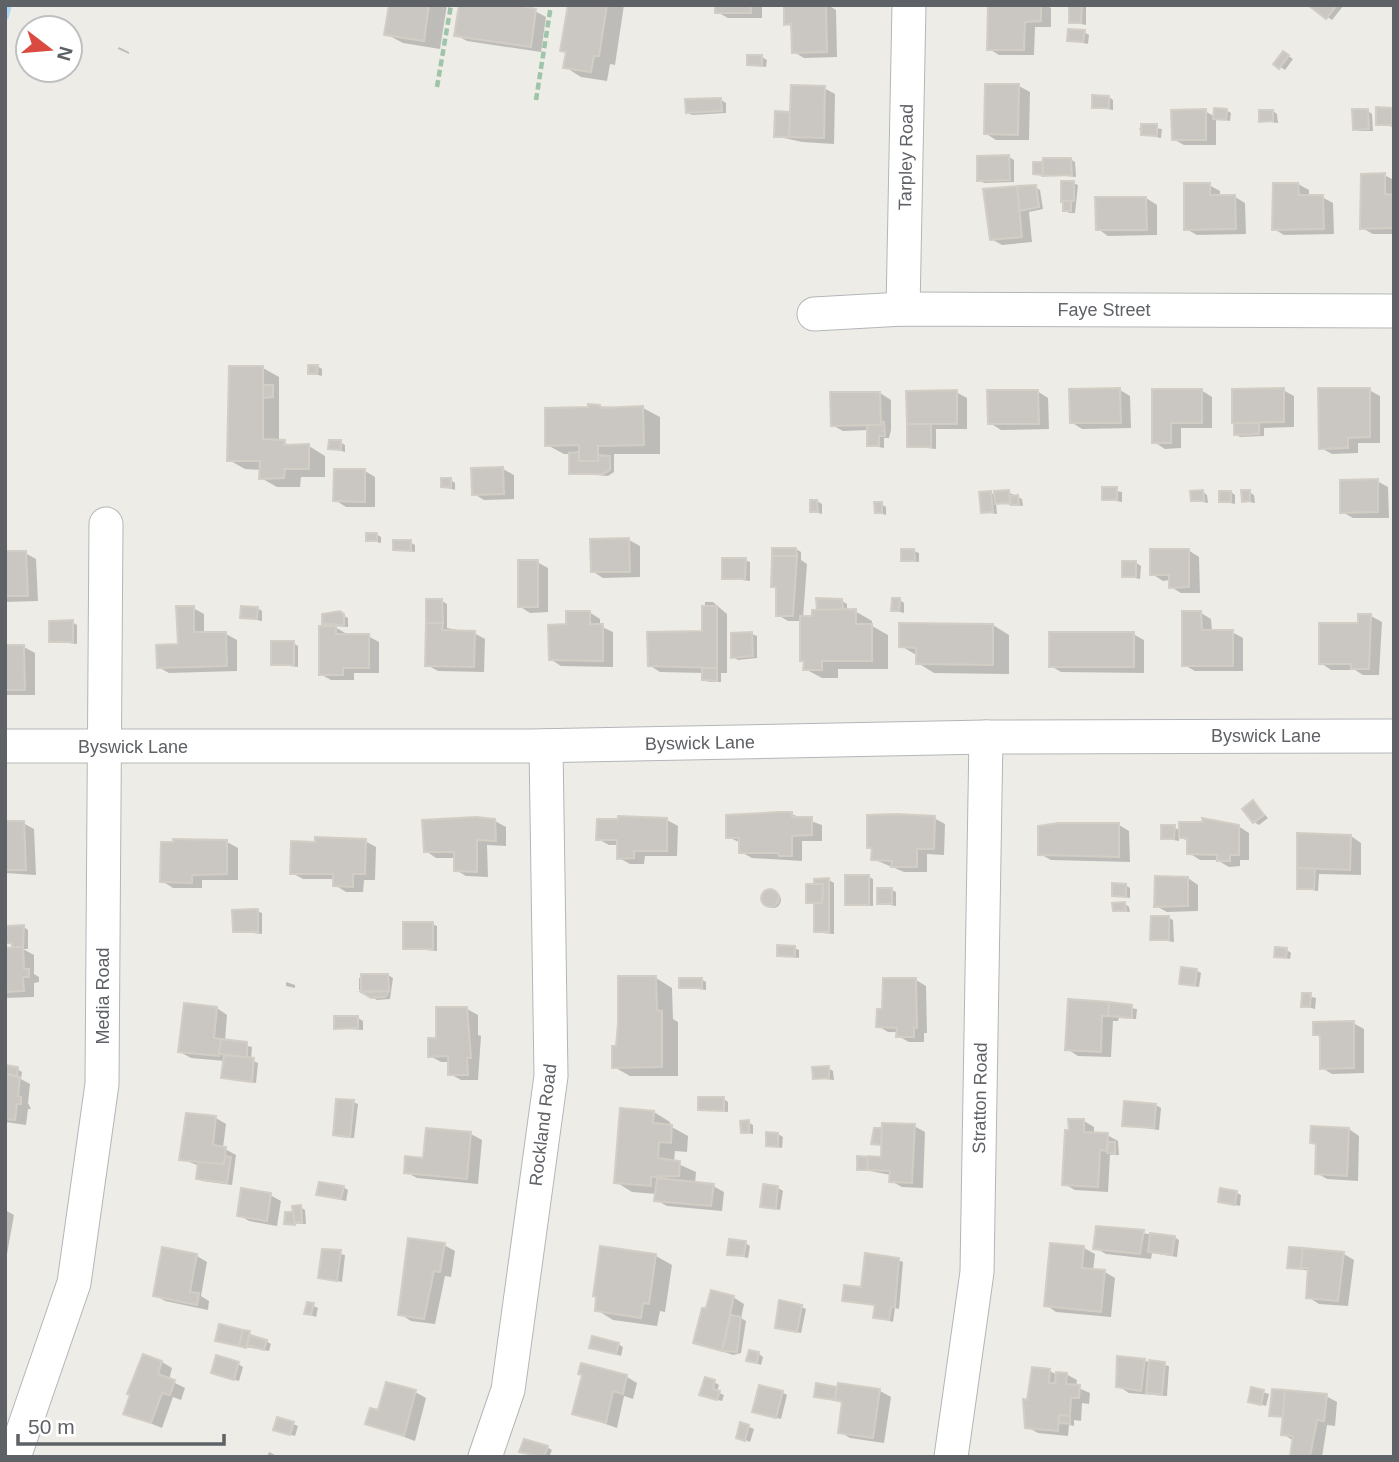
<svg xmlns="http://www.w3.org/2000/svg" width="1399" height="1462" font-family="Helvetica,sans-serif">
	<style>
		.shadow { fill: #0003 }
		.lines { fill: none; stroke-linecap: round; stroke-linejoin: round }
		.stream { stroke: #add8f7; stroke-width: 8 }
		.building { fill: #cac7c2; stroke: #d3cec5; stroke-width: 2 }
		.minor-casing { stroke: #b3b6b9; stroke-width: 35 }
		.path { stroke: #9ec4a9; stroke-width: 4.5; stroke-dasharray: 7 3.5; stroke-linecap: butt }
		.minor { stroke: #fff; stroke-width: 33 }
		.labels { text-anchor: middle; stroke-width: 5; stroke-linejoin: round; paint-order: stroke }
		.street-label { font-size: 18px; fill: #5e6165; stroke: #fff }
	</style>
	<rect width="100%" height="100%" fill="#eeece6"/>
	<!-- shadow -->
	<g class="shadow">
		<polygon points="390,5 447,5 440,49 403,43 386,34"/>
		<polygon points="569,5 624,5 615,65 610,64 607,81 581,77 565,67"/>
		<polygon points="717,5 762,5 762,18 728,18 717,12"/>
		<polygon points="785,5 828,5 836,10 837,57 804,58 794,52 792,27 786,23"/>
		<polygon points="989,5 1046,5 1051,8 1051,27 1035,27 1034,55 999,55 989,49"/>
		<polygon points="1070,5 1086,6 1086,25 1071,22"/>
		<polygon points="1311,5 1344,5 1332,20"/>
		<polygon points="535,11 546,17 541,52 467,41 456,35"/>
		<polygon points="1084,32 1089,35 1088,44 1068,40"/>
		<polygon points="119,47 129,52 129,54 118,49"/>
		<polygon points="1284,53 1293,59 1285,70 1276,64"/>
		<polygon points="762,57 767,60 766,67 749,64"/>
		<polygon points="986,86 1019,86 1030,92 1029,140 996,140 985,133"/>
		<polygon points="824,88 835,94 834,144 802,142 775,136 792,114"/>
		<polygon points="1109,97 1113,100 1113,110 1094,107"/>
		<polygon points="721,100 726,103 726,113 692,115 687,112"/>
		<polygon points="1392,109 1394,127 1377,124"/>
		<polygon points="1226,110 1231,113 1230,121 1216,118 1216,145 1184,145 1173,139 1205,111 1215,117"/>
		<polygon points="1273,111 1277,114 1278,123 1261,121"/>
		<polygon points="1368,111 1372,114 1373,131 1359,131 1354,129"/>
		<polygon points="1142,126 1162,129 1161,138 1142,134 1139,129"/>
		<polygon points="1009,157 1014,160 1014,182 984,183 979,180"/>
		<polygon points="1070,159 1075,162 1076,177 1034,173 1034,164"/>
		<polygon points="1384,175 1394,180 1394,234 1373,234 1362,228"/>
		<polygon points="1073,183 1078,185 1075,213 1069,213 1064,210"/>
		<polygon points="1298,184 1309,190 1309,197 1322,197 1333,203 1334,234 1284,235 1274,229"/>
		<polygon points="1209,185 1220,191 1220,197 1235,197 1245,203 1246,234 1197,235 1186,229"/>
		<polygon points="1035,187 1040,190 1043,209 1029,212 1032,242 1002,245 991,239"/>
		<polygon points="1146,198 1157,205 1157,235 1108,236 1098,229"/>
		<polygon points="317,366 322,369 322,376 310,373"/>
		<polygon points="263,368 279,377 279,441 293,446 309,446 325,456 325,477 301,477 300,487 277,487 261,478 261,470 245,469 229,460"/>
		<polygon points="1120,390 1130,396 1131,428 1082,429 1071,422"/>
		<polygon points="1201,390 1212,397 1212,428 1181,428 1181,448 1165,449 1154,442 1154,391"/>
		<polygon points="1283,390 1294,396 1294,427 1264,428 1264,436 1240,437 1235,434 1235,423"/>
		<polygon points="1369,390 1380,396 1380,443 1358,443 1358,453 1332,454 1321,448"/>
		<polygon points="1037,391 1048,398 1049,429 1001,430 990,423"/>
		<polygon points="956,392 967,398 967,429 936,429 936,449 908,446"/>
		<polygon points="880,393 891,400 891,430 889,438 884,438 884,448 868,445 869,430 843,431 832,425"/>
		<polygon points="590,406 643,408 660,417 660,454 614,454 614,472 608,476 571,473 570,454 564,454 547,445"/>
		<polygon points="340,442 345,445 345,452 330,448"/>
		<polygon points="503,469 514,475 514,499 484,500 474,494"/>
		<polygon points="365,471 375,477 375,507 346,507 335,500"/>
		<polygon points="451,480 455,483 455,490 443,486"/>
		<polygon points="1377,481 1388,487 1389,518 1353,518 1342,512"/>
		<polygon points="1104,489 1122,492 1122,502 1104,499"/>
		<polygon points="1008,492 1022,499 1023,506 996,503 997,514 983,512 991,493 996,496"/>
		<polygon points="1203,492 1207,495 1208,503 1192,500"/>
		<polygon points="1231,492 1235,495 1235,504 1221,501"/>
		<polygon points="1249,492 1254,495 1255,503 1243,501"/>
		<polygon points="817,501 822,504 822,514 812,511"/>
		<polygon points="881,504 886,507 886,515 877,512"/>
		<polygon points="376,534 381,537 381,543 368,540"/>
		<polygon points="629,540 640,546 640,577 603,578 592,571"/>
		<polygon points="410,542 415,545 415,552 395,549"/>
		<polygon points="796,549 801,552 801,560 807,564 803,618 813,617 842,601 847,604 847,611 855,611 872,621 872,626 888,635 888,669 838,669 838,678 822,678 805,669 805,662 802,660 802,621 788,621 778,615 778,589 773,586"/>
		<polygon points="1188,550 1199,557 1200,593 1181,593 1171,587 1170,580 1163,581 1152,574"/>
		<polygon points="914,551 919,553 919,562 903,560"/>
		<polygon points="5,553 25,553 36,559 38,601 5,602"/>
		<polygon points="745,560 750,562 750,581 723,578"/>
		<polygon points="537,562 548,568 548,612 530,613 519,606"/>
		<polygon points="1136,563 1141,566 1140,579 1124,576"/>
		<polygon points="900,600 904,603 904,613 893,610"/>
		<polygon points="442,601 447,604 447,628 474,633 485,639 484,672 438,671 427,665"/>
		<polygon points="705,602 713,602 727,614 727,673 721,673 721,682 709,682 704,679 704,673 660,672 649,665 704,633"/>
		<polygon points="193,608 204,614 204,634 226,634 237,640 237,671 169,673 158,667 179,646"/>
		<polygon points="257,608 262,611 262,621 242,617"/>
		<polygon points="589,612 600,619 600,626 613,632 613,667 561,666 550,659"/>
		<polygon points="339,613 348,618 348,627 333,626 347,634 368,636 379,642 379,673 354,673 354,680 331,680 320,674 332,628 324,623"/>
		<polygon points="1201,613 1211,619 1212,632 1232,632 1243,638 1243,671 1195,671 1184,665"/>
		<polygon points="1360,616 1371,616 1382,622 1379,675 1363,675 1355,670 1331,670 1321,663 1360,625"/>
		<polygon points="72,622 77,625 77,644 50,641"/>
		<polygon points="993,625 1009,635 1009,674 934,673 918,663 918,656 901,646"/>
		<polygon points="752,634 757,636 757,658 738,660 733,657"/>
		<polygon points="1133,634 1144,640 1144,673 1061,672 1051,666"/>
		<polygon points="293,643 298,646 298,667 273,664"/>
		<polygon points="5,647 24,647 35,653 35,695 5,695"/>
		<polygon points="1253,802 1268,818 1259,825 1254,822"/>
		<polygon points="791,814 822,825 822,841 802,841 802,861 752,858 741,852 741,843 728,837"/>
		<polygon points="934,818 945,824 944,855 927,854 927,872 904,872 873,859 873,849 869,847"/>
		<polygon points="667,820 678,826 677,856 645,856 644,864 630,864 619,858 619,845 609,845 598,839"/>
		<polygon points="495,821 506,827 506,846 487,845 488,877 466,876 456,870 456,858 436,858 426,851"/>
		<polygon points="5,823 23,823 34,829 36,875 5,873"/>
		<polygon points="1205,824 1238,826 1249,833 1249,860 1240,860 1240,866 1229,867 1217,860 1200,860 1189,853 1189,842 1179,836 1179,841 1163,838 1174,827 1180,831"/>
		<polygon points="1119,825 1129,831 1130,862 1051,860 1040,854"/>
		<polygon points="1351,836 1361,843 1361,875 1319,874 1318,891 1298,888 1299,867"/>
		<polygon points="343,839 365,841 376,847 375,880 364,880 363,892 346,892 335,885 335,879 303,879 292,873 293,843"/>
		<polygon points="227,842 238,848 238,880 202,880 202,888 173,888 162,881"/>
		<polygon points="869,877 873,879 873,906 847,904"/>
		<polygon points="1188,878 1198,885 1198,911 1167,912 1156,906"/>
		<polygon points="829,880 834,883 834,934 821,933 816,931 816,905 808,902"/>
		<polygon points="1125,885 1130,888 1130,898 1114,895"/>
		<polygon points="892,890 896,892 896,906 879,903"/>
		<circle cx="773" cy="900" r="8"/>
		<polygon points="1125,904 1129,907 1130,912 1114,910"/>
		<polygon points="257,911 262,913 262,934 234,931"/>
		<polygon points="1169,918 1173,920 1174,942 1152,939"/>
		<polygon points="432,924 437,926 437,951 405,948"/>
		<polygon points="24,927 28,930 28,949 23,949 34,955 34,974 39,977 39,982 34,983 34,997 5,998 5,949 18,949 7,942"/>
		<polygon points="794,948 799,950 799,958 778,955"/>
		<polygon points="1287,950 1291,953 1290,959 1276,956"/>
		<polygon points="1196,970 1201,973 1199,987 1181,983"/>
		<polygon points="388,975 393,978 390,999 377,1000 359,990 359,978"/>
		<polygon points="656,978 672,988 673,1019 678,1022 678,1076 630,1076 614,1067 618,1048"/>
		<polygon points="701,979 706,982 706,990 681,987"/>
		<polygon points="916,980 926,986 927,1033 924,1033 924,1042 909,1042 898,1036 898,1032 888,1032 878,1026 884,1011"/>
		<polygon points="286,982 295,985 295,988 286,986"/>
		<polygon points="1304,995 1316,998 1315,1009 1303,1006"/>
		<polygon points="1069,1001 1137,1009 1136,1019 1119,1018 1118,1021 1113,1021 1111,1057 1078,1056 1067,1049"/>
		<polygon points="217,1008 227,1015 225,1041 252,1047 251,1060 258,1063 256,1083 223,1077 225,1061 191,1058 180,1052"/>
		<polygon points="467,1009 478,1015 478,1035 481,1036 478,1080 461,1080 450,1074 450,1062 441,1062 430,1056 438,1040"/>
		<polygon points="358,1018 363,1021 363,1030 336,1028"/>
		<polygon points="1353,1023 1364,1029 1364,1073 1332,1074 1322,1068 1321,1038 1315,1034"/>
		<polygon points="828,1068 833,1071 834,1080 815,1078"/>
		<polygon points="17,1069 22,1072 21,1079 30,1084 28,1103 31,1109 28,1109 26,1125 5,1122 5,1076 14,1077 7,1073"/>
		<polygon points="724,1099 728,1102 728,1112 700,1109"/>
		<polygon points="353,1102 358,1104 354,1138 339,1137 334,1134"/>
		<polygon points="1156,1105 1161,1108 1159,1130 1124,1125"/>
		<polygon points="654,1112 670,1122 670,1126 688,1136 687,1152 675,1151 674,1162 696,1172 695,1184 713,1186 724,1192 722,1211 667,1206 656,1200 657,1194 632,1192 616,1182"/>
		<polygon points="216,1118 226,1124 223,1148 236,1155 232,1185 202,1181 198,1178 200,1166 181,1159"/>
		<polygon points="1084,1121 1094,1127 1094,1134 1107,1135 1118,1141 1119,1155 1110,1155 1108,1192 1075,1190 1064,1184"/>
		<polygon points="748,1122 753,1125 753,1134 742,1132"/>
		<polygon points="914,1126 925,1132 923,1188 902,1187 891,1181 891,1175 859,1169 882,1159 883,1146 872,1143 873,1132"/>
		<polygon points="1349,1129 1359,1136 1358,1181 1327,1179 1317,1173 1318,1146 1312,1142"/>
		<polygon points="428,1130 471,1134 482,1140 478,1184 417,1178 406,1172 425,1160"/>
		<polygon points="778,1134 783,1137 782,1148 767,1145"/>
		<polygon points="343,1187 348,1190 346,1201 318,1194"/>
		<polygon points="778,1188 783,1191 780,1210 762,1206"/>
		<polygon points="1237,1193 1241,1195 1240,1206 1220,1201"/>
		<polygon points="270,1195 281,1201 277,1226 249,1221 239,1215"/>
		<polygon points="300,1207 305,1210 306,1224 285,1223"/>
		<polygon points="5,1210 14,1215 7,1254 5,1254"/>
		<polygon points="1098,1228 1174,1237 1179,1240 1177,1257 1152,1253 1151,1259 1106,1254 1095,1248"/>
		<polygon points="745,1243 750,1246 748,1258 729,1254"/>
		<polygon points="444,1245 455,1251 451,1277 445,1276 435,1324 411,1321 400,1314"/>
		<polygon points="1051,1245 1084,1248 1095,1254 1093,1271 1105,1272 1115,1278 1111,1317 1056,1312 1046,1305"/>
		<polygon points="602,1248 656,1256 672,1265 665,1312 660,1311 657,1326 613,1320 597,1310"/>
		<polygon points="323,1251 345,1255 342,1282 319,1277"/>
		<polygon points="1344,1254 1354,1260 1348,1306 1319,1304 1308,1297 1310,1271 1289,1267"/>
		<polygon points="197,1256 207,1262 201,1296 209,1301 208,1310 165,1301 155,1295"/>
		<polygon points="898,1260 903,1262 899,1309 895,1308 893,1322 875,1317 877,1306 844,1300"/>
		<polygon points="733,1297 744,1304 741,1318 746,1321 741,1353 733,1355 695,1342"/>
		<polygon points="308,1304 318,1308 316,1317 306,1313"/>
		<polygon points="801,1307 806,1309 801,1333 777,1327"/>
		<polygon points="220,1326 266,1341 271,1344 269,1351 222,1343 217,1340"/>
		<polygon points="618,1344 623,1347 621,1356 591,1347"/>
		<polygon points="759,1354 763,1357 761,1365 748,1360"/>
		<polygon points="1145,1361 1169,1366 1167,1396 1129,1393 1118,1386"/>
		<polygon points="162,1362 172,1368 169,1380 185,1388 181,1400 173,1397 162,1428 125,1413 132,1395"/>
		<polygon points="238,1364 243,1367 239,1381 218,1375"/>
		<polygon points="582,1365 627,1377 637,1383 633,1399 624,1396 617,1428 574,1413 583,1375"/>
		<polygon points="1050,1371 1057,1375 1066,1374 1077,1380 1076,1387 1090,1393 1089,1404 1082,1403 1081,1421 1074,1420 1074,1426 1069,1425 1068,1436 1038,1433 1027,1427 1029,1401"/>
		<polygon points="714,1382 719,1385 717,1392 724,1395 722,1401 706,1397"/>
		<polygon points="818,1385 880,1391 891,1397 884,1443 850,1438 840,1432 844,1403 816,1396"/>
		<polygon points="1252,1389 1269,1394 1266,1406 1250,1401"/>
		<polygon points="415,1392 426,1398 415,1441 367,1423 379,1412"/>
		<polygon points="782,1392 787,1395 781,1419 754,1411"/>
		<polygon points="1326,1396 1337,1402 1335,1426 1327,1425 1322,1457 1292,1457 1294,1441 1283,1434 1285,1415"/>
		<polygon points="293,1424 298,1426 295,1436 280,1431"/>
		<polygon points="742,1424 754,1429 750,1442 743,1439"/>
		<polygon points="547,1447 552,1450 549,1457 535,1457 522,1451"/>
		<polygon points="269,1452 279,1457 267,1457"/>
	</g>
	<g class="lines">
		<!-- stream -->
		<polyline class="stream" points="5,16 8,5"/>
	</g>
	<!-- building -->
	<g class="building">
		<polygon points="389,5 429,5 424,41 384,35"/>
		<polygon points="459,5 516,5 536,9 531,47 454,36"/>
		<polygon points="568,5 607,5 599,56 594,56 591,72 563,68 566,52 560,51"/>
		<rect x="715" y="5" width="36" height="8"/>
		<polygon points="784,5 826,5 827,52 792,53 791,24 784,25"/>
		<polygon points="988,5 1041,5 1041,21 1025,22 1024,50 987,50"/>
		<polygon points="1069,5 1082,5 1081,23 1069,23"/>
		<polygon points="1308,5 1337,5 1326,19"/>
		<polygon points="1068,29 1085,30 1083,42 1067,41"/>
		<polygon points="1283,51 1289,55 1279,69 1273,64"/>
		<polygon points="747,55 762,55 762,66 747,65"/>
		<polygon points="985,84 1019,84 1018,135 984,134"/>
		<polygon points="791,85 825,86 824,138 789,137"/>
		<polygon points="1092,95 1109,96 1109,108 1092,108"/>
		<polygon points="721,98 722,111 686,113 685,99"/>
		<polygon points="1376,107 1392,108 1392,125 1376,125"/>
		<polygon points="1214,108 1227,109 1226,120 1213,119"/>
		<polygon points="1206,109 1206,140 1172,140 1171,110"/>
		<polygon points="1352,109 1368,109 1369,129 1353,130"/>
		<polygon points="1259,110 1273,110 1273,121 1259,122"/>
		<polygon points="775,111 790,112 789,137 774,137"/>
		<polygon points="1141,124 1157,124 1157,136 1141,135"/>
		<polygon points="1009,155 1010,180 977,181 977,156"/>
		<polygon points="1043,158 1071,158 1072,175 1042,176"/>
		<polygon points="1033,162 1042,162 1043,175 1033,174"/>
		<polygon points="1385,173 1385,194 1394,195 1394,228 1360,229 1361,174"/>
		<polygon points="1061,181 1074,181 1074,201 1061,202"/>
		<polygon points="1184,183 1210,183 1210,195 1235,195 1236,229 1184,230"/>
		<polygon points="1273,183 1298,183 1299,195 1323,195 1324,229 1272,230"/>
		<polygon points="1036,185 1039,207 1019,211 1017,186"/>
		<polygon points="1017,186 1022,237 990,240 983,189"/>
		<polygon points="1095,197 1146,197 1147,230 1096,230"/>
		<rect x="1063" y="201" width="8" height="10"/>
		<polygon points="308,365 318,365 317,374 308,374"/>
		<polygon points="229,366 263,366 263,439 285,440 284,445 309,444 309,469 285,469 284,478 259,479 260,461 227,461"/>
		<polygon points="263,385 273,385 273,397 263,398"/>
		<polygon points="1120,388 1121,423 1070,423 1069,389"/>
		<polygon points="1284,388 1284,422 1232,423 1232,389"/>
		<polygon points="1318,388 1370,388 1370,437 1348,438 1348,448 1319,449"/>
		<polygon points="1152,389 1202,389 1202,423 1171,423 1171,443 1152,443"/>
		<polygon points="957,390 957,424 907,424 906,391"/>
		<polygon points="987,390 1038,390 1039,424 988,424"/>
		<polygon points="830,392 880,392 881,425 831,426"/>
		<polygon points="588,404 600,405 600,408 643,406 644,445 598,446 598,461 579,461 579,445 545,446 545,408 588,407"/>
		<polygon points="881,422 884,422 885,436 879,436 879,446 867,446 867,425 881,425"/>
		<polygon points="1234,423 1259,423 1259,434 1234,435"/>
		<rect x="907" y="424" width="24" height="23"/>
		<polygon points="329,440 341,440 341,450 328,449"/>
		<polygon points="579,452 579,461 598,461 598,455 610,456 610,470 603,474 569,474 569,453"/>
		<polygon points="503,467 504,494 472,495 471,468"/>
		<polygon points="334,469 365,469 365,502 333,501"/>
		<polygon points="441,478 451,478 451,488 441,487"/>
		<polygon points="1378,479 1378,512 1340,513 1340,480"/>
		<rect x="1102" y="487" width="15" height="13"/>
		<polygon points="1009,490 1010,503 995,504 994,491"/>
		<polygon points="1203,490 1204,501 1191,501 1190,491"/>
		<polygon points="1241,490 1250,490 1250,501 1242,502"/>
		<polygon points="991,491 993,512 981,513 979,492"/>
		<rect x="1219" y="491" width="12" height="11"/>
		<polygon points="1018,495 1019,505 1011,505 1010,496"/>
		<polygon points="810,500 817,500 818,512 810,512"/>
		<polygon points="874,502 882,502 882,513 875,513"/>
		<rect x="366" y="533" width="11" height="8"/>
		<polygon points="629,538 630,572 591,572 590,539"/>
		<polygon points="393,540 411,540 411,551 393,550"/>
		<polygon points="772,548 796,548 797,556 772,556"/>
		<polygon points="901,549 914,549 915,561 901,561"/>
		<polygon points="1150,549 1189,549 1189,587 1169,588 1169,575 1150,575"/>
		<polygon points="5,551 26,551 28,596 5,596"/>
		<polygon points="772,556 797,556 793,616 776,616 776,587 771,587"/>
		<polygon points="722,558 746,558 745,579 722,579"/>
		<rect x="518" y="560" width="20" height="47"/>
		<rect x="1122" y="561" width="14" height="16"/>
		<polygon points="816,598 842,599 843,610 817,610"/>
		<polygon points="892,598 900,598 899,611 891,611"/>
		<polygon points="426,599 442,599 443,623 426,623"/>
		<polygon points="176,606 194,606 194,632 226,632 227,666 157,668 156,645 178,644"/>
		<polygon points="241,606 258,607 257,619 240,618"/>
		<polygon points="702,606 717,606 717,668 648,666 647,632 702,631"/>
		<polygon points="856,609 856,624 872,624 872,661 822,661 822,670 803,670 804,661 800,661 800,616 812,616 812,610"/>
		<polygon points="340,611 344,614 344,625 322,624 322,614"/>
		<polygon points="566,611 590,611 590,624 603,624 603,661 549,660 548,625 566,624"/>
		<polygon points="1182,611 1201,611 1202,630 1233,630 1233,666 1182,666"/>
		<polygon points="1358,614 1371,614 1369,669 1351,669 1351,664 1319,664 1319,623 1358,623"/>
		<polygon points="73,620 73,642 49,642 49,621"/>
		<polygon points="426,623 443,623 442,630 475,631 474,667 425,666"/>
		<polygon points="899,623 993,624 993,665 916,664 916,648 899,647"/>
		<polygon points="319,626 336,626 336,634 369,634 369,668 343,668 343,675 319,675"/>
		<polygon points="752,632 753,656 731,658 731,633"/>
		<rect x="1049" y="632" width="85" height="35"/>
		<rect x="271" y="641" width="23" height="24"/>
		<polygon points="5,645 24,645 25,690 5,690"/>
		<polygon points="702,668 717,668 717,681 702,680"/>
		<polygon points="1253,800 1264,815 1253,823 1242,809"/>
		<polygon points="780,812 792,812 792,817 812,817 812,835 792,836 792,856 779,856 778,853 739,853 739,838 726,838 726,815"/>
		<polygon points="897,814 935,816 934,849 917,849 917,867 891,867 892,861 871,860 872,848 867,848 867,815"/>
		<polygon points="618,816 667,818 667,851 634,851 634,858 617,859 617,840 596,840 597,819 618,819"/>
		<polygon points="476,817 495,819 496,841 477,840 477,872 454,871 454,852 424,852 422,820"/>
		<polygon points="1202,818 1239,825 1239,855 1230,855 1230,861 1217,861 1217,855 1187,854 1187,838 1179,838 1179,822 1203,822"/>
		<polygon points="5,821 24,821 26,870 5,870"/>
		<polygon points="1058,823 1119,823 1119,857 1038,855 1038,826"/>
		<polygon points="1161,825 1175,825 1174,839 1161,839"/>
		<polygon points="1297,833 1351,835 1350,870 1297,868"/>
		<polygon points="315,837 366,839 365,874 353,874 353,887 333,886 333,874 290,874 291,841 315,842"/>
		<polygon points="173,839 227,840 227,874 192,875 192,883 160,882 161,842 173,842"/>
		<polygon points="1297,868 1315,869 1314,889 1297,889"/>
		<rect x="845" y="875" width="24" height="30"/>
		<polygon points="1155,876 1188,877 1188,906 1154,907"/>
		<polygon points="829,878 829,932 814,932 814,903 822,903 823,884 814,884 814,879"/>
		<polygon points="1112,883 1126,884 1126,897 1112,896"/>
		<polygon points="806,884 823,884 822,903 806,903"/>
		<rect x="877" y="888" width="15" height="16"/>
		<circle cx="770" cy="898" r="9"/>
		<polygon points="1125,902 1126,911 1113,911 1112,903"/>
		<polygon points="258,909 258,932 233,932 232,910"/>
		<polygon points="1151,916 1169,916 1169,940 1150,940"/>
		<rect x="403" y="922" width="30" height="27"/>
		<polygon points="24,925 23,947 12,947 12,943 5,943 7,926"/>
		<polygon points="777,945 795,946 795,957 777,956"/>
		<polygon points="23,947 24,969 29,969 29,977 23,977 24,991 5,992 5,948"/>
		<polygon points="1275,947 1287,948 1286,958 1274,957"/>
		<polygon points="1181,967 1197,969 1195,986 1179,984"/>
		<polygon points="361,974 388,974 389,991 361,992"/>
		<polygon points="618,976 656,976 657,1010 662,1011 662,1067 612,1068 612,1046 616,1046 618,1023"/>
		<rect x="679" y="978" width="23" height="10"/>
		<polygon points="883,978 916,978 917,1028 914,1027 914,1037 896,1037 897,1028 876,1027 877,1009 882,1009"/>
		<polygon points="389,991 385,997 371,998 361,992"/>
		<polygon points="1302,993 1311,993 1310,1007 1301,1007"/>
		<polygon points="1068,999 1109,1002 1108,1016 1102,1016 1101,1052 1065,1050"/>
		<polygon points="1109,1002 1132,1005 1132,1018 1108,1016"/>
		<polygon points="184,1003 217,1007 214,1038 221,1039 219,1056 178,1052"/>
		<polygon points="436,1007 467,1007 471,1058 467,1058 468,1075 448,1075 448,1056 428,1057 428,1038 436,1038"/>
		<polygon points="334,1016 358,1016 358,1028 334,1029"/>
		<polygon points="1354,1021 1354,1068 1320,1069 1320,1035 1313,1035 1313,1022"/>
		<polygon points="221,1039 247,1042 247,1058 219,1054"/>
		<polygon points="224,1055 254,1058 252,1082 221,1078"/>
		<polygon points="6,1065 18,1067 17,1076 5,1074"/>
		<polygon points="829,1066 829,1078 813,1079 812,1067"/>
		<polygon points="5,1074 20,1077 18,1096 21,1097 21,1104 17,1104 15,1120 5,1119"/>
		<polygon points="698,1097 724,1097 724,1111 698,1110"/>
		<polygon points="336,1099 354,1100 350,1137 333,1135"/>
		<polygon points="1124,1101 1156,1104 1154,1128 1122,1126"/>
		<polygon points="620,1108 654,1111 653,1123 672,1125 671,1143 659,1142 658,1158 680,1161 679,1176 651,1177 651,1186 614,1183"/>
		<polygon points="186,1113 216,1116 213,1145 226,1147 224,1164 179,1160"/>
		<polygon points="1068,1119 1084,1119 1084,1132 1108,1133 1107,1151 1100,1150 1098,1187 1062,1185 1065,1130 1069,1130"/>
		<polygon points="749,1120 749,1133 741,1133 740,1121"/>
		<polygon points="882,1123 915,1124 912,1183 889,1182 890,1171 867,1170 868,1156 881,1157"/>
		<polygon points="1311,1126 1349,1128 1347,1176 1315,1174 1316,1144 1310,1143"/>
		<polygon points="426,1128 471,1132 467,1179 404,1173 405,1156 423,1158"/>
		<polygon points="874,1128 882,1128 881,1145 871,1144"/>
		<polygon points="766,1132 778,1133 778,1147 766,1146"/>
		<polygon points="1108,1142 1115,1142 1115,1154 1107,1153"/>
		<polygon points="225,1156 231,1157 227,1183 196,1179 198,1162 224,1164"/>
		<polygon points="857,1156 868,1157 867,1170 857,1170"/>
		<polygon points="657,1178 714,1184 711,1206 654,1201"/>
		<polygon points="319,1182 344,1186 341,1199 316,1195"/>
		<polygon points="763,1184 778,1186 776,1209 760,1207"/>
		<polygon points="241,1188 271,1193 267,1221 237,1216"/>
		<polygon points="1220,1188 1237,1191 1235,1205 1218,1202"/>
		<polygon points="301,1205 302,1222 294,1223 292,1206"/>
		<polygon points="285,1212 293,1212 295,1225 284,1224"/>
		<polygon points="1096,1226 1144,1230 1140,1254 1093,1249"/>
		<polygon points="1150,1233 1175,1236 1172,1255 1148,1252"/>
		<polygon points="408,1238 445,1243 440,1272 434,1271 424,1319 398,1315"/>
		<polygon points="729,1239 746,1241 744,1256 727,1255"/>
		<polygon points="1050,1243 1084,1246 1082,1268 1105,1270 1101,1312 1044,1306"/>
		<polygon points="600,1246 656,1254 649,1304 643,1303 641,1318 595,1311 596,1297 593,1296"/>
		<polygon points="162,1247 197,1254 190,1292 199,1293 197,1305 153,1296"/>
		<polygon points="1289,1247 1303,1248 1301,1269 1287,1268"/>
		<polygon points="1303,1248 1344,1252 1338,1301 1306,1298 1308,1268 1301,1268"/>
		<polygon points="322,1249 341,1250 337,1281 318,1278"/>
		<polygon points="865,1253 899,1258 895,1307 891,1307 889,1320 873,1318 875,1305 842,1301 844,1285 861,1287"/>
		<polygon points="711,1290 734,1296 722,1351 693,1343 702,1308 706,1308"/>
		<polygon points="779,1300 802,1305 797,1332 775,1328"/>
		<polygon points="307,1302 314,1303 311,1315 304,1314"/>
		<polygon points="731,1315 741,1317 737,1352 722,1351"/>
		<polygon points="219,1324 243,1330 239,1346 215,1341"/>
		<polygon points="243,1330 250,1331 246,1348 239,1346"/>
		<polygon points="250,1335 267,1340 264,1350 247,1345"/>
		<polygon points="592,1336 619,1343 616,1354 589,1348"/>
		<polygon points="749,1350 759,1352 757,1363 746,1361"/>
		<polygon points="143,1354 162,1361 158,1374 175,1380 170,1395 162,1393 151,1423 123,1414 130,1395 127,1394"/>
		<polygon points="216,1355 239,1362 234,1380 211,1373"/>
		<polygon points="1117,1356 1145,1359 1141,1391 1116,1387"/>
		<polygon points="1149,1360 1165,1362 1162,1395 1146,1393"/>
		<polygon points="581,1363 627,1375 623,1394 613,1391 606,1423 572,1414 582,1375 578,1374"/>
		<polygon points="1032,1367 1050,1369 1049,1383 1055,1383 1056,1372 1067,1373 1066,1384 1080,1385 1079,1398 1071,1398 1070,1416 1059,1415 1058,1431 1025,1428 1023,1399 1027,1400"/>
		<polygon points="705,1377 715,1380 713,1389 720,1391 717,1400 699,1395"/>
		<polygon points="386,1382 416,1390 404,1436 365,1424 370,1408 378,1410"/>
		<polygon points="816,1383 837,1387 835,1400 814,1397"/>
		<polygon points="838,1383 880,1389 873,1438 838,1433 842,1402 835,1400"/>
		<polygon points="759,1385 783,1391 776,1418 752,1412"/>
		<polygon points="1251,1387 1264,1390 1261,1405 1248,1402"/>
		<polygon points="1272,1389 1285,1390 1283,1417 1269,1416"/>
		<polygon points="1285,1390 1327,1394 1324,1421 1317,1420 1310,1457 1290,1457 1293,1436 1281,1435"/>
		<polygon points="1059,1415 1070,1416 1070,1424 1059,1423"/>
		<polygon points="277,1417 294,1422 290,1435 273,1430"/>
		<polygon points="740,1422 749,1425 745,1441 736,1438"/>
		<polygon points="524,1439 548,1446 544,1457 519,1452"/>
	</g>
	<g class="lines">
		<!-- minor casing -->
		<g class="minor-casing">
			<g id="minor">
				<polyline points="903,309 909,5"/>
				<polyline points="814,314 903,309 1394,311"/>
				<polyline points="5,746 530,746 986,737 1394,736"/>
				<polyline points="14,1457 74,1283 102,1084 106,524"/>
				<polyline points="485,1457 508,1390 551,1076 546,746"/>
				<polyline points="951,1457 977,1272 986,737"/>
			</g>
		</g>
		<!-- path -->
		<g class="path">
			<polyline points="437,87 451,5"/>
			<polyline points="536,100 551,5"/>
		</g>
		<!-- minor -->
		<use href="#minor" class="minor"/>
	</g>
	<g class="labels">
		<!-- street labels -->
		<g class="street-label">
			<text transform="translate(906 157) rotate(-89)" y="6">Tarpley Road</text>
			<text x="1104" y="316">Faye Street</text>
			<text x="1266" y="742">Byswick Lane</text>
			<text transform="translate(700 743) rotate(-1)" y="6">Byswick Lane</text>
			<text x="133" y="753">Byswick Lane</text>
			<text transform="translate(103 996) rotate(-90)" y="6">Media Road</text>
			<text transform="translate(980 1098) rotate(-89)" y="6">Stratton Road</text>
			<text transform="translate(543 1125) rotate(-83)" y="6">Rockland Road</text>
		</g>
	</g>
	<!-- border -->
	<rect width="1399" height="1462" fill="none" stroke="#5e6165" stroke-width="14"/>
	<!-- north arrow -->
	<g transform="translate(49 49) rotate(106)"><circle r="33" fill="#ffffff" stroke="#bfc0c1" stroke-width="2"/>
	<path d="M0-5L12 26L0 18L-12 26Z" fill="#da4a40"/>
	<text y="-10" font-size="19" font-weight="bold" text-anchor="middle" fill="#5e6165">N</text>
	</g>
	<!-- scale -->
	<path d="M18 1434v10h206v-10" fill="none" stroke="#5e6165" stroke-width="3.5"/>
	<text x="28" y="1434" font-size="21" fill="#5e6165" stroke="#ffffff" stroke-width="5" paint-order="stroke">50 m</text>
</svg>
